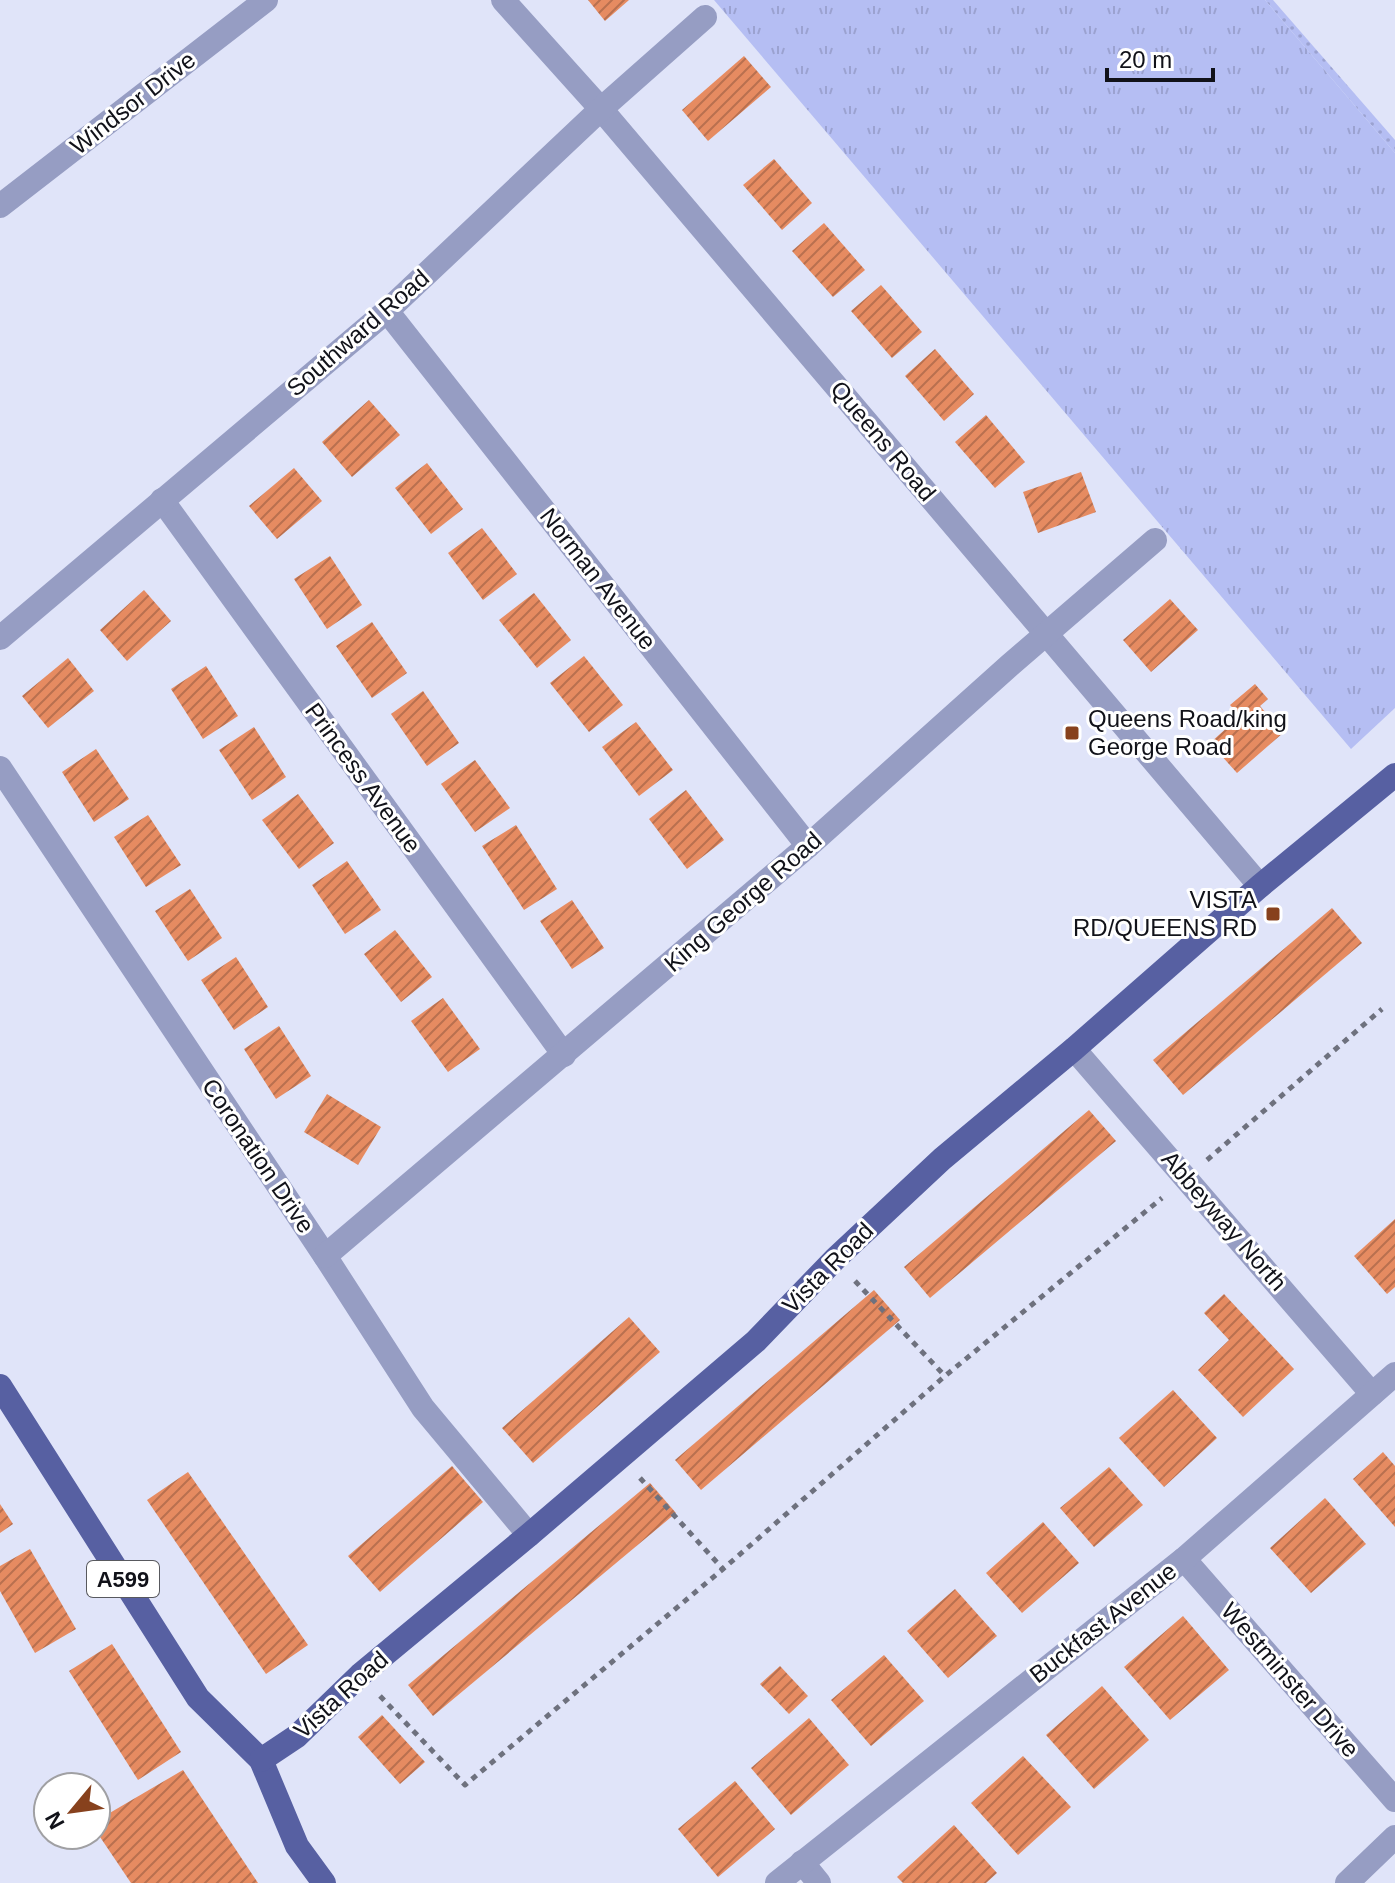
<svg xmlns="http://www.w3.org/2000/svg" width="1395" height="1883" font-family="Arial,sans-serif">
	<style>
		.grass { fill: url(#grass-dots) }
		.park { fill: url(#park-tufts) }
		.building { fill: url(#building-hatch) }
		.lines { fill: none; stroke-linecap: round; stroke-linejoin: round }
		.path { stroke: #6e717e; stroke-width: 5; stroke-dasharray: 6 6; stroke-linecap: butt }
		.minor { stroke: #969dc3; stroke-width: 24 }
		.major { stroke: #5760a2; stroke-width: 24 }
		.poi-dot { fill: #87411d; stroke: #fff; stroke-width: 3 }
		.labels { text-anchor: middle; stroke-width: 6; stroke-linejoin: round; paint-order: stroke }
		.shield { fill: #fff; stroke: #58595e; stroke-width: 2 }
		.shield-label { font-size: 22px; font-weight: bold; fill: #111219 }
		.street-label { font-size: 24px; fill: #111219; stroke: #fff }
		.poi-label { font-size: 24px; fill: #111219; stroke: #fff; text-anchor: start }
	</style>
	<defs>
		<pattern id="grass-dots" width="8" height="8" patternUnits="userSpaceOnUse" patternTransform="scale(2)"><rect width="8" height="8" fill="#b5bef3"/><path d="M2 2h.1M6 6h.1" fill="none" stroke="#9ba2d0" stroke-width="1.8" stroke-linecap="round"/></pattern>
		<pattern id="park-tufts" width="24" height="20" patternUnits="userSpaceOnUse" patternTransform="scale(2)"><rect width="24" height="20" fill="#b5bef3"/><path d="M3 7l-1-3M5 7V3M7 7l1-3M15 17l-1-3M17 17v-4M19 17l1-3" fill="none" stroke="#9ba2d0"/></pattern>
		<pattern id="building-hatch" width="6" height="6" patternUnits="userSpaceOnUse" patternTransform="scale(2)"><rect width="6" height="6" fill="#e68b61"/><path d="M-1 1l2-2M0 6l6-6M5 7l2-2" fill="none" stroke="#b9704f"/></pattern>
	</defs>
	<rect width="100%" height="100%" fill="#e0e4f9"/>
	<!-- grass -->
	<polygon class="grass" points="1265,0 1273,0 1395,140 1395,153"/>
	<!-- park -->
	<polygon class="park" points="714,0 1265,0 1395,153 1395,708 1351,749"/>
	<!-- building -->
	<g class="building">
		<polygon points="588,0 629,0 605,21"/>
		<polygon points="744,56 771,87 708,141 682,110"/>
		<polygon points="774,159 812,203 782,230 743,185"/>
		<polygon points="824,223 865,270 833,297 792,251"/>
		<polygon points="881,285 922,332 892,358 851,311"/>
		<polygon points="935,349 974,394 944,421 905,376"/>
		<polygon points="369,400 400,435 352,477 322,442"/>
		<polygon points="986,415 1025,462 995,488 955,442"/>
		<polygon points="427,463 463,509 431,534 395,488"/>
		<polygon points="294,468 322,501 277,539 249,506"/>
		<polygon points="1081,472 1096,512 1038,533 1023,492"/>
		<polygon points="482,528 517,574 483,600 448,553"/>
		<polygon points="330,556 362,605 327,629 294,579"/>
		<polygon points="144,590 171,621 127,661 100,630"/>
		<polygon points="534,593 571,640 537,668 499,620"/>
		<polygon points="1170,599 1198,630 1151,672 1123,640"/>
		<polygon points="372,622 407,673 372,698 336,646"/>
		<polygon points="584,656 623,705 589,732 550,683"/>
		<polygon points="68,658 94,691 48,728 22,696"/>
		<polygon points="206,666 238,716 203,739 171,689"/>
		<polygon points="1255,684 1268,699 1260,706 1283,733 1237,773 1210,743 1240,716 1230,705"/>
		<polygon points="423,691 459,743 427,766 391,714"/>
		<polygon points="636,722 673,770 639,796 602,747"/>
		<polygon points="254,727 286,777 252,800 219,750"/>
		<polygon points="96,749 129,799 94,822 62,772"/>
		<polygon points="475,760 510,808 475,832 441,784"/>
		<polygon points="686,790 724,840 687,869 649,819"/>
		<polygon points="298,794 334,843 299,869 262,820"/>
		<polygon points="148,815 181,865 146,887 114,837"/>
		<polygon points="516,825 557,889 524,910 482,846"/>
		<polygon points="347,861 381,910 345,934 312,885"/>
		<polygon points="190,889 222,938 188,961 155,911"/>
		<polygon points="572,900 604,948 572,969 540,921"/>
		<polygon points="1332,908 1362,943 1183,1095 1153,1060"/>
		<polygon points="395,930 432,977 401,1002 364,954"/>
		<polygon points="236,957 268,1007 234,1030 201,980"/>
		<polygon points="443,998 480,1049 448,1072 411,1021"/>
		<polygon points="279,1026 311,1076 276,1099 244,1049"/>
		<polygon points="327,1094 381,1127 358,1165 304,1132"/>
		<polygon points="1089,1110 1116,1141 930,1298 904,1267"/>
		<polygon points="1395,1219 1395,1287 1387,1294 1354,1256"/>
		<polygon points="874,1290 900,1320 701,1490 675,1460"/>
		<polygon points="1224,1294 1294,1369 1243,1417 1198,1370 1229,1340 1204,1313"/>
		<polygon points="629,1317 660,1352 533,1463 502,1428"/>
		<polygon points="1173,1390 1217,1438 1164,1487 1119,1438"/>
		<polygon points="1383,1452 1395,1466 1395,1527 1353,1479"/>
		<polygon points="452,1466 483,1502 380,1592 348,1556"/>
		<polygon points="1109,1467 1143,1505 1094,1547 1060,1508"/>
		<polygon points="188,1472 308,1645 266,1674 147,1500"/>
		<polygon points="650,1483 676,1513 433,1716 408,1685"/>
		<polygon points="1325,1498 1366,1544 1311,1593 1270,1548"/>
		<polygon points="0,1504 13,1524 0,1533"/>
		<polygon points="1043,1522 1079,1563 1022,1613 986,1573"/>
		<polygon points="30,1549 76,1629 35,1653 0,1591 0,1566"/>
		<polygon points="955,1589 997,1636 948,1678 907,1631"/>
		<polygon points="1183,1616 1229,1670 1170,1720 1124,1667"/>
		<polygon points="112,1644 181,1752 138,1780 69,1671"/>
		<polygon points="884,1655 924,1701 871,1746 831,1700"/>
		<polygon points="780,1666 808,1696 789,1714 760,1684"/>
		<polygon points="1102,1686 1149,1740 1094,1789 1046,1735"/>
		<polygon points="382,1715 425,1762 400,1784 358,1737"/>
		<polygon points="809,1718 849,1765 791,1815 751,1768"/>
		<polygon points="1023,1756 1071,1807 1018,1855 971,1803"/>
		<polygon points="183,1770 258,1883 131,1883 96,1831 96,1821"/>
		<polygon points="735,1781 775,1829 718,1877 678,1829"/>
		<polygon points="954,1825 997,1873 986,1883 903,1883 897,1877"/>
	</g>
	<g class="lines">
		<!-- path -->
		<g class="path">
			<polyline points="1207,1160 1382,1009"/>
			<polyline points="855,1281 945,1376"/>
			<polyline points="640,1478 723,1569"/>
			<polyline points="380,1696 465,1785 723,1569 945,1376 1162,1198"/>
		</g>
		<!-- minor -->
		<g class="minor">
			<polyline points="503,0 601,109 1260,886"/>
			<polyline points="0,206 266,0"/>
			<polyline points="387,311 808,846"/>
			<polyline points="162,500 564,1055"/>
			<polyline points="0,638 387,311 601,109 705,17"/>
			<polyline points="0,768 325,1256 423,1408 529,1535"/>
			<polyline points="1074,1049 1372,1394"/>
			<polyline points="325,1256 808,846 1010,665 1155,540"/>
			<polyline points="1184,1559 1395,1800"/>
			<polyline points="802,1862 819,1883"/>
			<polyline points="777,1883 1184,1559 1395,1374"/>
			<polyline points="1347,1883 1395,1837"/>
		</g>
		<!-- major -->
		<g class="major">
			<polyline points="0,1386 198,1698 261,1760 297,1846 324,1883"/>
			<polyline points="261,1760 297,1736 360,1675 529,1535 756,1341 835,1259 942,1159 1074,1049 1260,886 1395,775"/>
		</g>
	</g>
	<!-- markers -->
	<g class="poi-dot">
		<rect x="1064" y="725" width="16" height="16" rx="4"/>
		<rect x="1265" y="906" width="16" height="16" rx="4"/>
	</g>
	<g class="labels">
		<!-- shield labels -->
		<rect class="shield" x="87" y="1561" width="72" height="36" rx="6"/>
		<g class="shield-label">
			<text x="123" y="1587">A599</text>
		</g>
		<!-- street labels -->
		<g class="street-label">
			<text transform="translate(133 103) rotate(-38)" y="8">Windsor Drive</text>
			<text transform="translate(358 333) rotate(-41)" y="8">Southward Road</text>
			<text transform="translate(883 441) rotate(50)" y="8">Queens Road</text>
			<text transform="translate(598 579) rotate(52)" y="8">Norman Avenue</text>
			<text transform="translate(363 778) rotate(54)" y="8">Princess Avenue</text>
			<text transform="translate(743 902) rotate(-41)" y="8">King George Road</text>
			<text transform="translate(258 1156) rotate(56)" y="8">Coronation Drive</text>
			<text transform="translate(1224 1221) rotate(49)" y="8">Abbeyway North</text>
			<text transform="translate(828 1268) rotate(-45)" y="8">Vista Road</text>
			<text transform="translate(1103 1623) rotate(-38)" y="8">Buckfast Avenue</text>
			<text transform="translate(1290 1680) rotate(49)" y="8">Westminster Drive</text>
			<text transform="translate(341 1695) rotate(-42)" y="8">Vista Road</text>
		</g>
		<!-- poi labels -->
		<g class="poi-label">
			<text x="1088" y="727">Queens Road/king<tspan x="1088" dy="28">George Road</tspan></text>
			<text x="1257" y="908" text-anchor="end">VISTA<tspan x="1257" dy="28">RD/QUEENS RD</tspan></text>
		</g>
	</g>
	<!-- north arrow -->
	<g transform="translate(72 1811) rotate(241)"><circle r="38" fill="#ffffff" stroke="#a0a0a3" stroke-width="2"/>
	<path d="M0-6L14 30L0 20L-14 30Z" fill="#87411d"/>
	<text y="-12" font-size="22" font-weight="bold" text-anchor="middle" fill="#111219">N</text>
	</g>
	<!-- scale -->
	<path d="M1107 68v12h106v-12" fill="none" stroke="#111219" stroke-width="4"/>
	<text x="1119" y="68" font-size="24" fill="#111219" stroke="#ffffff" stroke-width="6" paint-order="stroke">20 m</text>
</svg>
